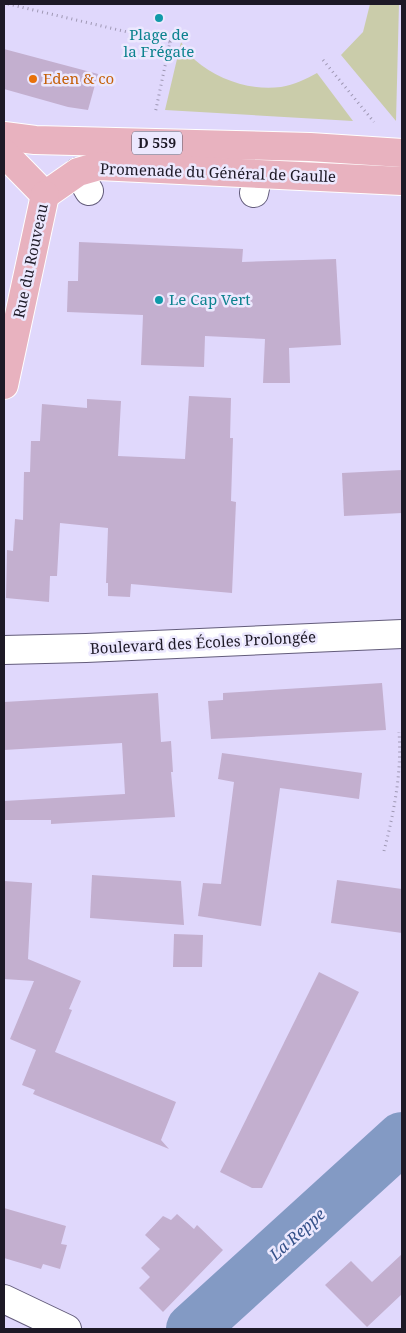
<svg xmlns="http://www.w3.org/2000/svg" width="406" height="1333" font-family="'Noto Serif',serif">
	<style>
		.green { fill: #caccaa }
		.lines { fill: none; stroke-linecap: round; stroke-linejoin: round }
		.river { stroke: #839ac4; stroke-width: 52 }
		.building { fill: #c3afcf }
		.minor-casing { stroke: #635c7b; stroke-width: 30 }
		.major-casing { stroke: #fff; stroke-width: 30 }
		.path { stroke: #9f98b4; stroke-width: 3; stroke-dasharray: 1 4; stroke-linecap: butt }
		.minor { stroke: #fff; stroke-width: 28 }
		.major { stroke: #e8b2bf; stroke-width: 28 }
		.culture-dot { fill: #0f9aa8; stroke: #ece8fe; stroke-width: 2 }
		.food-dot { fill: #e8710a; stroke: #ece8fe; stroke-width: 2 }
		.labels { text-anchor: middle; stroke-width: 5; stroke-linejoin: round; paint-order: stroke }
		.shield { fill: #ece8fe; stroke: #5b5767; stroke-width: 1 }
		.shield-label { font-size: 14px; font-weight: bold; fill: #1d1926 }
		.culture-label { font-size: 15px; fill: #0d838f; stroke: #ece8fe }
		.food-label { font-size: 15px; fill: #c56008; stroke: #ece8fe; text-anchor: start }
		.street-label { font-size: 15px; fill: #1d1926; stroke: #ece8fe }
		.water-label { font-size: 16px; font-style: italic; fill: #355189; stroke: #ece8fe }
	</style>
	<rect width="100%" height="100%" fill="#e0d8fc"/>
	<!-- green -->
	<g class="green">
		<polygon points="370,4 399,4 396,121 341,55 363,32"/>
		<path d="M181 42C185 48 190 55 195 60 218 80 251 91 281 87 294 85 306 79 317 73L353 121 165 110Z"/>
	</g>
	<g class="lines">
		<!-- river -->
		<polyline class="river" points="192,1329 402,1138"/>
	</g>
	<!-- building -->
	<g class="building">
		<polygon points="4,49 98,74 88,110 68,107 4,89"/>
		<polygon points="79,242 243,249 242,262 336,259 341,345 289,348 290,383 263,383 265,339 205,336 204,367 141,365 143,315 67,312 68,281 78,281"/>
		<polygon points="189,396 231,398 230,438 233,438 231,501 236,502 232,593 131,584 130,597 108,596 108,583 106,583 108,528 60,523 57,576 50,576 49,602 6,598 7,550 13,551 15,519 23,520 24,472 30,472 31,441 40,441 42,404 87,408 87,399 121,401 118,456 185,459"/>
		<polygon points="402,470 402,513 344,516 342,473"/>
		<polygon points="382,683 386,730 211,739 208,701 223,700 223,693"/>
		<polygon points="158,693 161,742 171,741 173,772 171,772 175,817 51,824 51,820 4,820 4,801 125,794 122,743 4,750 4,702"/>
		<polygon points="222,753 362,773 359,799 280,788 261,926 198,916 203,883 221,884 234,782 218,779"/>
		<polygon points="92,875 181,881 184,925 90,918"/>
		<polygon points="337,880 402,889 402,933 331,923"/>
		<polygon points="4,881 32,883 28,959 81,981 69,1009 72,1010 55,1052 176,1102 161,1140 169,1149 33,1094 35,1090 22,1085 36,1050 10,1039 34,981 4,979"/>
		<polygon points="174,934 203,935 202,967 173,967"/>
		<polygon points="319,972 359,992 262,1188 252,1188 220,1172"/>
		<polygon points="4,1208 66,1226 61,1244 67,1245 60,1269 43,1264 41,1269 4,1258"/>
		<polygon points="177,1214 194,1229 197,1225 223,1250 163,1312 139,1288 150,1277 141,1268 160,1249 145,1235 163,1216 171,1220"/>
		<polygon points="402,1254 402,1294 367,1327 325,1285 351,1261 372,1282"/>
	</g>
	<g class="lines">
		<!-- minor casing -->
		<g class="minor-casing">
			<g id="minor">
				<polyline points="78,172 89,191"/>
				<polyline points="254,193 258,174"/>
				<polyline points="4,650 86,648 402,634"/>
				<polyline points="4,1299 67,1329"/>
			</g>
		</g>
		<!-- major casing -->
		<g class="major-casing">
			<g id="major">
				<polyline points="4,136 35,140 310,147 402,153"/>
				<polyline points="4,153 45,195"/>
				<polyline points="45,195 78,172 99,166 402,181"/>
				<polyline points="4,385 45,195"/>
			</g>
		</g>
		<!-- path -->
		<g class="path">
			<polyline points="8,4 170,42 155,114"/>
			<polyline points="170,42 181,31"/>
			<polyline points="323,60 374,122"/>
			<path d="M384 851C394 812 402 772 399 732"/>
		</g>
		<!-- minor -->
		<use href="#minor" class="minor"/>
		<!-- major -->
		<use href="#major" class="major"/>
	</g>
	<!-- markers -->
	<g class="culture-dot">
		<circle cx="159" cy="18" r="5"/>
		<circle cx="159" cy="300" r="5"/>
	</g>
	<circle class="food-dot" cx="33" cy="79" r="5"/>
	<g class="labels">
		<!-- shield labels -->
		<rect class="shield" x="132" y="131.5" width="50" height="23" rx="4"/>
		<g class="shield-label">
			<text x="157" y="148">D 559</text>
		</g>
		<!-- culture labels -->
		<g class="culture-label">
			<text x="159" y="40">Plage de<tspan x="159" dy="17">la Frégate</tspan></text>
			<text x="169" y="305" text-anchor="start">Le Cap Vert</text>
		</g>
		<!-- food labels -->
		<g class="food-label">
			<text x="43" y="84">Eden &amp; co</text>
		</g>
		<!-- street labels -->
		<g class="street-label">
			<text transform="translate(218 173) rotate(2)" y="5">Promenade du Général de Gaulle</text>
			<text transform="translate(31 261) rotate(-78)" y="5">Rue du Rouveau</text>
			<text transform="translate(203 643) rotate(-3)" y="5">Boulevard des Écoles Prolongée</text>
		</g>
		<!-- water labels -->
		<g class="water-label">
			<text transform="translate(297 1234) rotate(-42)" y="6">La Reppe</text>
		</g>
	</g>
	<!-- border -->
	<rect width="406" height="1333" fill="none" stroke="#1d1926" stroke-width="10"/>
</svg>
